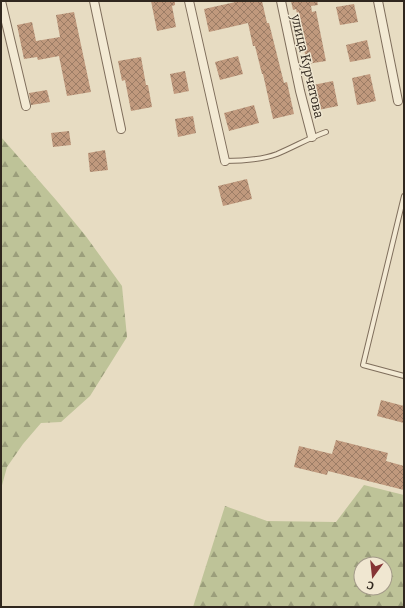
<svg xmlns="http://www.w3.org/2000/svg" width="405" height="608" font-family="Bitter,serif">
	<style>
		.forest { fill: url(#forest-firs); fill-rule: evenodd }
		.building { fill: url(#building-cross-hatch) }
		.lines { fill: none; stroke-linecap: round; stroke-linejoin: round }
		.lane-casing { stroke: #7f6e5c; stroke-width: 6 }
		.street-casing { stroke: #7f6e5c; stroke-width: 10 }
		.lane { stroke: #f3ead4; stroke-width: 4 }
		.street { stroke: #f3ead4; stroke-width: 8 }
		.labels { text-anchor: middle; stroke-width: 3; stroke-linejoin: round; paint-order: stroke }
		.street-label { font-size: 13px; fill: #30271e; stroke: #f0e7d1 }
	</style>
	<defs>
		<pattern id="forest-firs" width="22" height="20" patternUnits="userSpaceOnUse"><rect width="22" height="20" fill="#bec398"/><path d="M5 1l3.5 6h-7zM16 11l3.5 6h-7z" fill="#9b9e7b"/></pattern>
		<pattern id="building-cross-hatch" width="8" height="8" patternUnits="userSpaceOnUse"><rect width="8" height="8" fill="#c0997d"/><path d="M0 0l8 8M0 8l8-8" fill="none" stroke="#9c7d66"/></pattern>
	</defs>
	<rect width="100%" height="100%" fill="#e7dcc2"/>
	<!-- forest -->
	<g class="forest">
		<polygon points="1,137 56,200 85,235 122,286 127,337 90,396 61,422 41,423 23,444 7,467 1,489"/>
		<path d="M364 485 404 495V607H193L225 506 267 521 336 522ZM361 564H385V588H361Z"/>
	</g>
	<!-- building -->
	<g class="building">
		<polygon points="151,1 175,1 175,5 172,6 176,27 157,31"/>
		<polygon points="240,1 262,1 267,23 269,23 284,83 287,82 294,114 273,119 263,74 262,74 255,46 253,46 248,23 209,32 204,9"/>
		<polygon points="291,1 317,1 318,5 311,6 312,12 316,11 326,61 307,64 296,9 293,10"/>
		<polygon points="354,4 358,22 340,25 336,7"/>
		<polygon points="74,12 91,92 67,96 59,56 38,60 37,57 24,59 17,25 32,22 36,41 60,37 56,15"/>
		<polygon points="367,40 371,58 350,62 346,45"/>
		<polygon points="238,56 243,74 220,80 215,62"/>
		<polygon points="141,57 146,85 148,85 152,107 131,111 125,80 122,81 118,61"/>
		<polygon points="185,71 189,91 174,94 170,74"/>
		<polygon points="370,74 376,101 357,105 352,78"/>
		<polygon points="333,81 338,106 318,110 313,85"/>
		<polygon points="47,90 50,102 31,105 29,93"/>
		<polygon points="254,105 259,123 229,131 224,113"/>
		<polygon points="193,116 196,133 178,137 175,119"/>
		<polygon points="69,131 71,145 53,147 51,133"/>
		<polygon points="105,150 108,170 90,172 88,153"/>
		<polygon points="247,179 252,199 223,206 218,186"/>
		<polygon points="381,400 404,406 404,423 377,416"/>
		<polygon points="336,440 388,453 386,461 404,466 404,490 328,471 327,475 294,467 299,446 332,454"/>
	</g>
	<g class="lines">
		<!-- lane casing -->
		<g class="lane-casing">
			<g id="lane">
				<path d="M225 161C242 161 261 160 277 154 294 147 309 138 326 132"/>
				<polyline points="404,196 363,365 404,376"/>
			</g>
		</g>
		<!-- street casing -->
		<g class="street-casing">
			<g id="street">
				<polyline points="1,1 26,106"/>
				<polyline points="94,1 121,129"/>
				<polyline points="189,1 225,161"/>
				<polyline points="281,1 300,91 312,137"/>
				<polyline points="378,1 398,101"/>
			</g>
		</g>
		<!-- lane -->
		<use href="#lane" class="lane"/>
		<!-- street -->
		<use href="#street" class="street"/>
	</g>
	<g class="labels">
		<!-- street labels -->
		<g class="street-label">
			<text transform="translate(308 66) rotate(77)" y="5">улица Курчатова</text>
		</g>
	</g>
	<!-- border -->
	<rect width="405" height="608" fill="none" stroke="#30271e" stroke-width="4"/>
	<!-- north arrow -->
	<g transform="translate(373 576) rotate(195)"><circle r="19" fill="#f0e7d1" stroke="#a39a89"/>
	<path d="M0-3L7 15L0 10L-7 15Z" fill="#853434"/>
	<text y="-6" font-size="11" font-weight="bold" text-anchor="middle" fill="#30271e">С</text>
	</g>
</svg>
